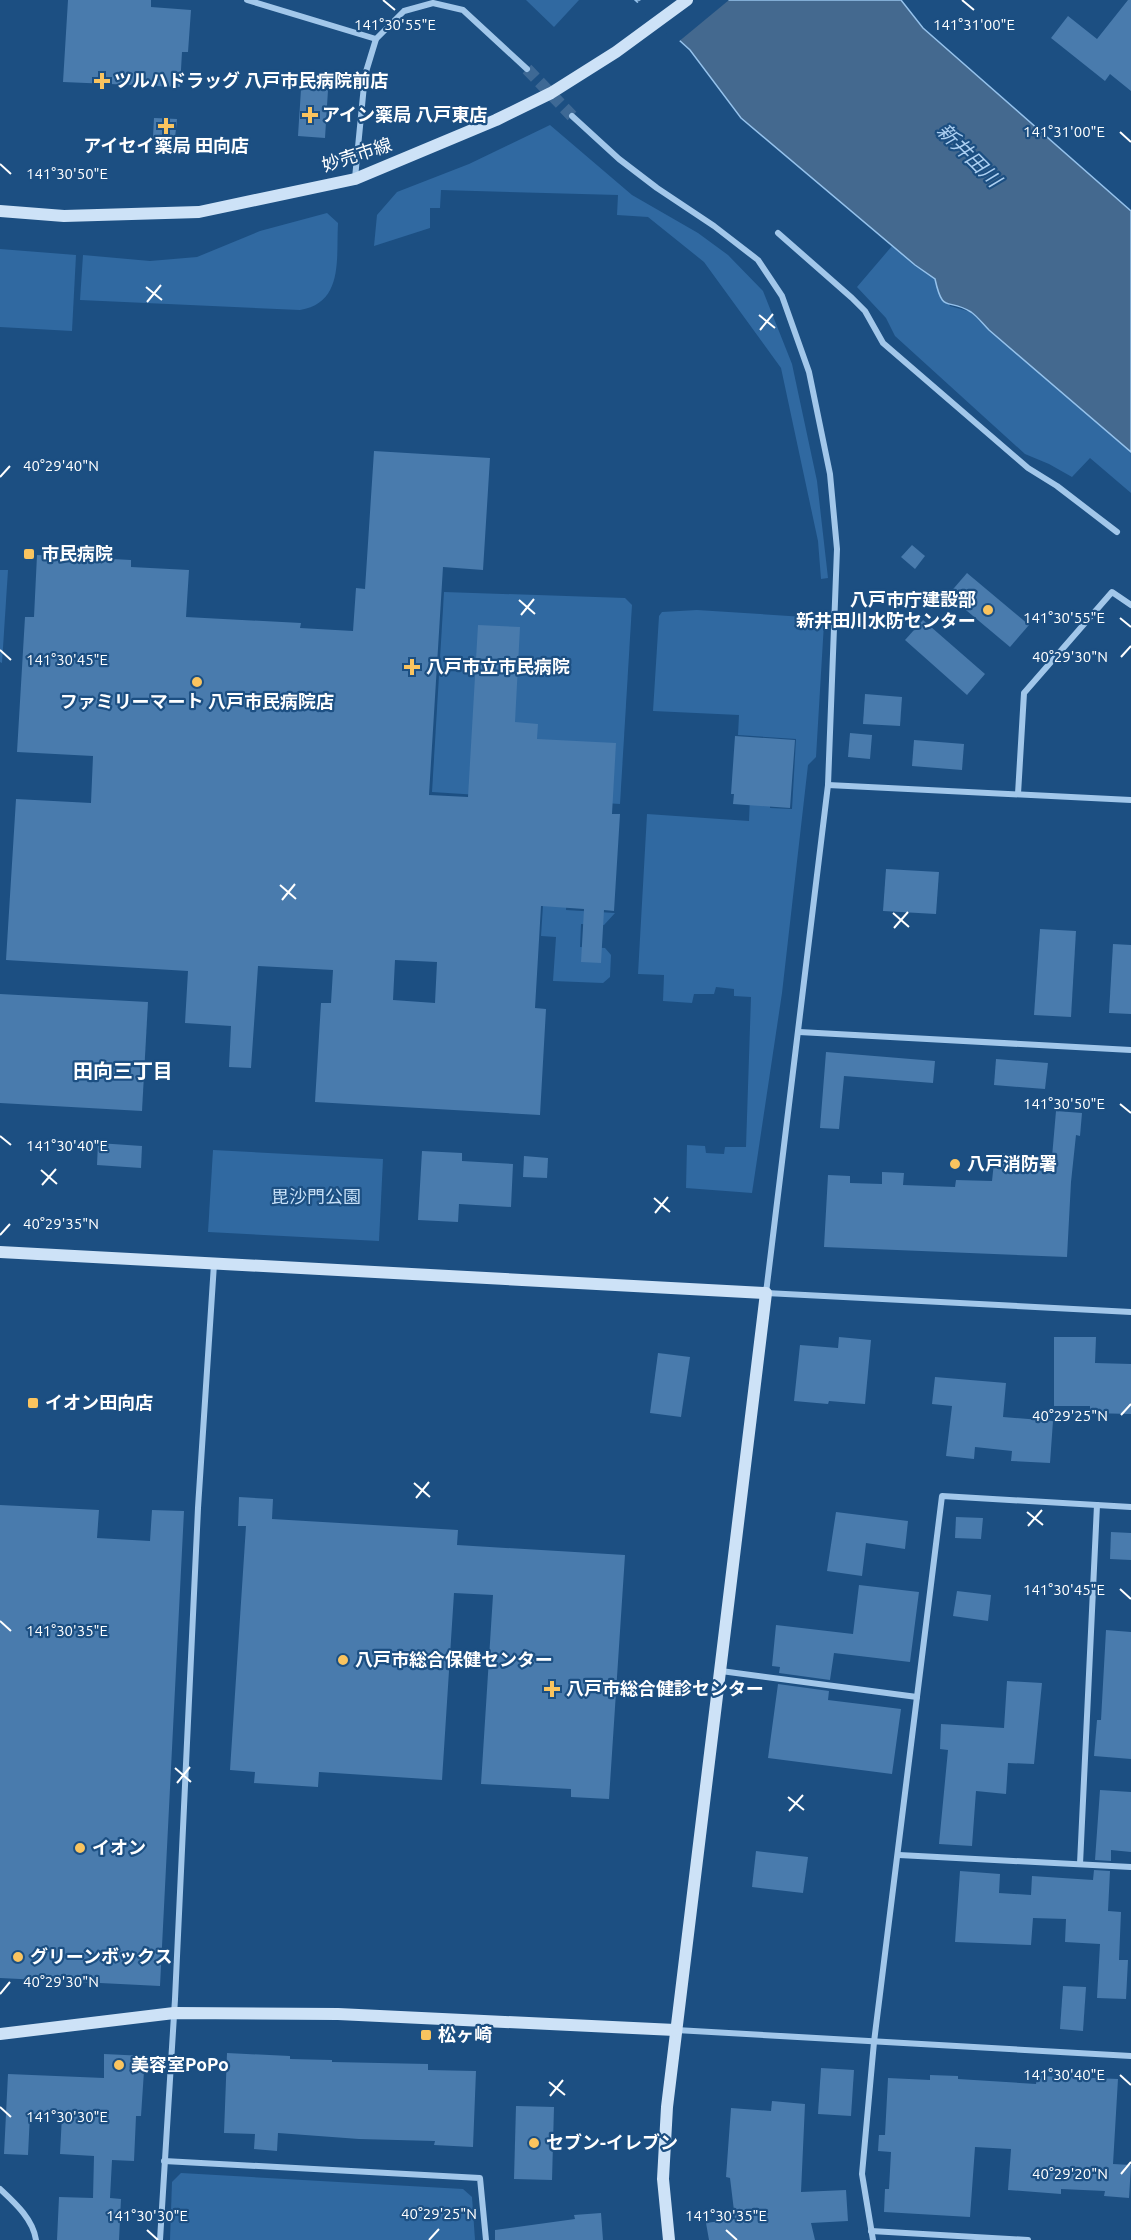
<svg xmlns="http://www.w3.org/2000/svg" width="1131" height="2240" font-family="Ubuntu,'Noto Sans JP',sans-serif">
	<style>
		.green { fill: #3069a1 }
		.water { fill: #44698f; stroke: #95c2ec; stroke-width: 1.5 }
		.pier { fill: #1c4f82 }
		.building { fill: #497bad; fill-rule: evenodd }
		.lines { fill: none; stroke-linecap: round; stroke-linejoin: round }
		.secondary-tunnel { stroke: #3e6995; stroke-width: 12; stroke-dasharray: 12 6; stroke-linecap: butt }
		.street { stroke: #a2c7ea; stroke-width: 6 }
		.secondary { stroke: #cde2f7; stroke-width: 12 }
		.ticks { fill: none; stroke: #fff; stroke-width: 2 }
		.poi-dot { fill: #fac45f; stroke: #1c4f82; stroke-width: 2 }
		.labels { text-anchor: middle; stroke-width: 4.5; stroke-linejoin: round; paint-order: stroke }
		.poi-label { font-size: 18px; font-weight: bold; fill: #fff; stroke: #1c4f82; text-anchor: start }
		.street-label { font-size: 18px; fill: #fff; stroke: #1c4f82 }
		.park-label { font-size: 18px; fill: #c6dff7; stroke: #1c4f82 }
		.water-label { font-size: 20px; font-style: italic; fill: #add0f2; stroke: #1c4f82 }
		.neighbourhood-label { font-size: 20px; font-weight: bold; fill: #fff; stroke: #1c4f82 }
		.ticks-label { font-size: 15px; text-anchor: middle; fill: #fff; stroke: #1c4f82; stroke-width: 4.5; stroke-linejoin: round; paint-order: stroke }
	</style>
	<rect width="100%" height="100%" fill="#1c4f82"/>
	<!-- green -->
	<g class="green">
		<polygon points="526,0 579,0 554,27"/>
		<polygon points="550,125 632,195 698,233 728,255 763,291 792,364 817,481 828,578 821,579 818,541 781,368 704,262 648,217 617,215 618,195 441,190 440,208 430,208 430,228 374,246 377,215 397,192 469,164"/>
		<path d="M327 213 338 223C336 258 344 303 300 310L80 300 83 255 150 261 197 257 260 231Z"/>
		<polygon points="892,246 935,279 950,306 971,312 989,330 1131,452 1131,493 1090,458 1072,477 1049,464 1025,454 895,336 886,318 857,287"/>
		<polygon points="0,249 76,255 72,331 0,327"/>
		<polygon points="0,570 8,570 2,663 0,662"/>
		<polygon points="444,592 625,598 632,605 620,804 432,792"/>
		<polygon points="697,610 820,618 824,623 816,757 808,765 782,993 752,1193 686,1188 687,1145 705,1146 706,1153 724,1154 725,1147 746,1147 751,997 734,996 734,989 716,987 714,994 694,994 692,1003 663,1001 664,975 638,974 647,814 749,821 750,797 770,799 770,808 792,809 796,739 738,735 739,715 653,711 659,616 662,612"/>
		<polygon points="549,813 572,814 566,910 615,913 604,925 581,924 580,947 605,948 611,955 610,977 603,983 553,981 556,937 541,936"/>
		<polygon points="213,1150 383,1159 379,1241 208,1232"/>
		<polygon points="181,2173 463,2189 472,2197 475,2240 170,2240 172,2182"/>
	</g>
	<!-- water -->
	<path class="water" d="M635 0H901L923 28 1131 211V452L989 330C983 324 977 316 971 312 947 297 943 315 935 279L915 265 741 118 690 50Z"/>
	<!-- pier -->
	<polygon class="pier" points="641,0 729,0 677,43 635,5"/>
	<!-- building -->
	<g class="building">
		<polygon points="68,0 151,0 151,7 191,10 188,52 182,52 180,87 63,82"/>
		<polygon points="1128,0 1131,0 1131,91 1110,74 1105,81 1051,38 1068,16 1097,39"/>
		<polygon points="301,89 328,90 325,138 298,136"/>
		<polygon points="154,118 177,119 175,138 153,137"/>
		<path d="M374 451 490 458 483 570 443 567 429 795 468 797 478 625 520 627 515 722 538 724 537 739 616 743 612 814H620L614 911 604 910 601 963 581 962 584 909 541 906 535 1008 546 1009 540 1115 315 1102 321 1003H331L333 970 258 966 251 1068 229 1067 231 1026 185 1023 188 971 6 960 16 799 91 803 93 756 17 752 25 617H34L37 555 131 560V567L189 570 186 617 301 623 300 628 353 631 356 588 365 589ZM395 960 437 962 435 1003 393 1000Z"/>
		<polygon points="912,545 925,556 915,569 901,557"/>
		<polygon points="967,573 1029,625 1010,647 948,595"/>
		<polygon points="923,620 985,674 967,695 905,640"/>
		<polygon points="865,694 902,697 900,726 863,724"/>
		<polygon points="850,733 872,735 870,759 848,757"/>
		<polygon points="735,736 795,740 790,808 733,804 734,794 731,794"/>
		<polygon points="914,740 964,744 962,770 912,766"/>
		<polygon points="886,869 939,872 936,914 883,911"/>
		<polygon points="1040,929 1076,931 1071,1017 1034,1015"/>
		<polygon points="1113,944 1131,945 1131,1014 1109,1013"/>
		<polygon points="0,994 148,1002 142,1111 0,1103"/>
		<polygon points="826,1052 935,1061 933,1083 844,1076 839,1129 820,1128"/>
		<polygon points="996,1059 1048,1063 1045,1089 994,1085"/>
		<polygon points="1056,1111 1082,1113 1080,1136 1076,1135 1071,1182 1067,1257 824,1247 828,1175 850,1176 850,1183 882,1184 882,1172 904,1173 903,1185 955,1187 956,1180 992,1181 995,1153 1052,1157"/>
		<polygon points="98,1143 142,1146 141,1168 97,1165"/>
		<polygon points="422,1151 462,1153 462,1161 513,1164 511,1207 459,1204 458,1222 418,1220"/>
		<polygon points="524,1156 548,1158 547,1178 523,1177"/>
		<polygon points="839,1337 871,1340 865,1404 829,1401 828,1404 794,1401 800,1345 838,1348"/>
		<polygon points="1054,1337 1096,1337 1095,1363 1131,1364 1131,1414 1090,1413 1090,1406 1054,1406"/>
		<polygon points="658,1353 690,1357 681,1417 650,1413"/>
		<polygon points="935,1377 1006,1383 1003,1417 1053,1421 1050,1463 1011,1461 1012,1451 975,1447 974,1459 946,1456 952,1406 932,1404"/>
		<polygon points="239,1497 273,1499 272,1519 458,1530 457,1545 625,1555 609,1799 571,1797 571,1789 481,1784 493,1595 454,1593 442,1780 319,1772 318,1787 254,1783 255,1772 230,1770 246,1526 238,1526"/>
		<polygon points="0,1505 99,1510 97,1538 150,1541 152,1510 184,1511 160,1986 0,1978"/>
		<polygon points="836,1512 908,1521 905,1549 866,1543 862,1576 827,1571"/>
		<polygon points="956,1517 983,1518 981,1539 955,1538"/>
		<polygon points="1111,1532 1131,1533 1131,1560 1110,1559"/>
		<polygon points="859,1585 919,1592 910,1662 834,1653 830,1680 779,1673 780,1667 772,1666 776,1625 853,1634"/>
		<polygon points="957,1591 991,1595 988,1621 953,1616"/>
		<polygon points="1106,1630 1131,1632 1131,1759 1094,1756 1097,1720 1101,1720"/>
		<polygon points="1007,1681 1042,1683 1034,1764 1008,1763 1006,1794 976,1791 972,1846 939,1844 948,1750 940,1749 941,1724 1004,1728"/>
		<polygon points="778,1684 829,1691 828,1700 901,1709 892,1774 768,1758"/>
		<polygon points="1100,1790 1131,1792 1131,1852 1111,1850 1111,1861 1095,1860"/>
		<polygon points="756,1851 808,1857 803,1893 752,1887"/>
		<polygon points="1094,1870 1110,1871 1108,1911 1121,1912 1119,1960 1128,1960 1126,1999 1097,1998 1100,1944 1065,1942 1066,1919 1033,1918 1031,1945 955,1942 960,1871 1000,1874 999,1893 1031,1895 1032,1876 1093,1880"/>
		<polygon points="1063,1986 1086,1987 1083,2031 1060,2029"/>
		<polygon points="227,2053 290,2056 290,2059 332,2060 332,2062 428,2064 428,2070 476,2071 473,2147 434,2145 435,2141 359,2139 278,2133 277,2151 254,2149 255,2134 224,2133"/>
		<polygon points="104,2054 145,2056 141,2116 136,2116 134,2161 112,2160 110,2198 121,2199 119,2240 57,2240 59,2197 93,2198 94,2156 60,2154 62,2115 30,2114 28,2155 4,2154 8,2074 104,2078"/>
		<polygon points="821,2068 854,2070 851,2116 818,2114"/>
		<polygon points="930,2075 958,2076 958,2079 1036,2084 1037,2076 1118,2079 1113,2164 1131,2165 1129,2198 1104,2196 1105,2191 1061,2189 1061,2194 1008,2190 1011,2149 975,2147 970,2217 884,2212 885,2189 889,2189 891,2152 878,2151 879,2135 885,2135 888,2078 930,2080"/>
		<polygon points="772,2101 805,2104 801,2192 846,2190 848,2221 811,2223 815,2240 709,2240 706,2223 735,2219 730,2178 726,2177 731,2108 771,2111"/>
		<polygon points="516,2106 554,2107 552,2180 514,2179"/>
		<polygon points="601,2213 603,2240 495,2240 495,2230 575,2219 574,2215"/>
	</g>
	<g class="lines">
		<!-- secondary-tunnel -->
		<polyline class="secondary-tunnel" points="527,69 572,116"/>
		<!-- street -->
		<g class="street">
			<polyline points="247,0 376,39"/>
			<polyline points="572,116 619,159 657,188 714,226 758,260 782,296 809,372 830,474 837,549 828,785 766,1293 1131,1312"/>
			<polyline points="355,178 365,75 376,39 404,11 433,3 463,10 527,69"/>
			<polyline points="778,233 852,298 865,311 883,343 1028,468 1057,486 1117,532"/>
			<polyline points="828,785 1131,800"/>
			<polyline points="1018,794 1024,693 1112,592 1131,605"/>
			<polyline points="799,1032 1131,1050"/>
			<polyline points="721,1671 917,1697"/>
			<polyline points="899,1855 1131,1867"/>
			<polyline points="1080,1864 1097,1505"/>
			<polyline points="676,2030 1131,2056"/>
			<polyline points="164,2161 480,2178 486,2240"/>
			<path d="M0 2189C15 2203 33 2219 36 2240"/>
			<polyline points="871,2231 1028,2240"/>
			<polyline points="160,2240 175,1999 198,1508 214,1264"/>
			<polyline points="873,2240 862,2174 874,2042 942,1496 1131,1507"/>
		</g>
		<!-- secondary -->
		<g class="secondary">
			<polyline points="0,211 64,216 199,212 355,179 496,120 551,93 616,52 687,0"/>
			<polyline points="0,1252 766,1293 667,2107 663,2179 669,2240"/>
			<polyline points="0,2034 174,2013 338,2014 675,2030"/>
		</g>
	</g>
	<!-- ticks -->
	<path class="ticks" d="M383 0 395 10M962 0 974 10M1120 132 1131 142M0 164 11 174M146 287 162 300M147 302 161 285M759 315 775 328M760 330 773 314M0 477 10 466M519 600 535 614M521 615 534 599M1120 618 1131 627M0 650 11 660M1121 657 1131 646M280 885 296 899M282 900 295 884M893 913 909 927M894 928 908 912M1120 1104 1131 1113M0 1136 11 1145M41 1170 57 1184M42 1185 56 1169M654 1198 670 1212M655 1213 668 1197M0 1235 10 1224M1121 1415 1131 1404M414 1483 430 1497M416 1498 429 1482M1027 1512 1043 1525M1028 1526 1042 1510M1120 1589 1131 1599M0 1621 11 1631M175 1768 191 1782M177 1783 190 1767M788 1797 804 1810M789 1811 803 1795M0 1994 10 1982M1120 2075 1131 2085M549 2082 565 2095M550 2096 563 2080M0 2107 11 2117M1121 2174 1131 2162M147 2230 158 2240M726 2230 737 2240M429 2240 439 2229"/>
	<!-- markers -->
	<g class="poi-dot">
		<path d="M99 72h6v6h6v6h-6v6h-6v-6h-6v-6h6z"/>
		<path d="M307 106h6v6h6v6h-6v6h-6v-6h-6v-6h6z"/>
		<path d="M163 117h6v6h6v6h-6v6h-6v-6h-6v-6h6z"/>
		<rect x="23" y="548" width="12" height="12" rx="3"/>
		<circle cx="988" cy="610" r="6"/>
		<path d="M409 658h6v6h6v6h-6v6h-6v-6h-6v-6h6z"/>
		<circle cx="197" cy="682" r="6"/>
		<circle cx="955" cy="1164" r="6"/>
		<rect x="27" y="1397" width="12" height="12" rx="3"/>
		<circle cx="343" cy="1660" r="6"/>
		<path d="M549 1680h6v6h6v6h-6v6h-6v-6h-6v-6h6z"/>
		<circle cx="80" cy="1848" r="6"/>
		<circle cx="18" cy="1957" r="6"/>
		<rect x="420" y="2029" width="12" height="12" rx="3"/>
		<circle cx="119" cy="2065" r="6"/>
		<circle cx="534" cy="2143" r="6"/>
	</g>
	<g class="labels">
		<!-- poi labels -->
		<g class="poi-label">
			<text x="114" y="87">ツルハドラッグ 八戸市民病院前店</text>
			<text x="322" y="121">アイン薬局 八戸東店</text>
			<text x="166" y="152" text-anchor="middle">アイセイ薬局 田向店</text>
			<text x="41" y="560">市民病院</text>
			<text x="976" y="606" text-anchor="end">八戸市庁建設部<tspan x="976" dy="21">新井田川水防センター</tspan></text>
			<text x="426" y="673">八戸市立市民病院</text>
			<text x="197" y="708" text-anchor="middle">ファミリーマート 八戸市民病院店</text>
			<text x="967" y="1170">八戸消防署</text>
			<text x="45" y="1409">イオン田向店</text>
			<text x="355" y="1666">八戸市総合保健センター</text>
			<text x="566" y="1695">八戸市総合健診センター</text>
			<text x="92" y="1854">イオン</text>
			<text x="30" y="1963">グリーンボックス</text>
			<text x="438" y="2041">松ヶ崎</text>
			<text x="131" y="2071">美容室PoPo</text>
			<text x="546" y="2149">セブン-イレブン</text>
		</g>
		<!-- street labels -->
		<g class="street-label">
			<text transform="translate(357 155) rotate(-18)" y="6">妙売市線</text>
		</g>
		<!-- park labels -->
		<g class="park-label">
			<text x="316" y="1203">毘沙門公園</text>
		</g>
		<!-- water labels -->
		<g class="water-label">
			<text transform="translate(969 155) rotate(45)" y="7">新井田川</text>
		</g>
		<!-- neighbourhood labels -->
		<g class="neighbourhood-label">
			<text x="123" y="1078">田向三丁目</text>
		</g>
	</g>
	<g class="ticks-label">
		<text x="974" y="30">141°31'00"E</text>
		<text x="395" y="30">141°30'55"E</text>
		<text x="1064" y="137">141°31'00"E</text>
		<text x="67" y="179">141°30'50"E</text>
		<text x="61" y="471">40°29'40"N</text>
		<text x="1064" y="623">141°30'55"E</text>
		<text x="1070" y="662">40°29'30"N</text>
		<text x="67" y="665">141°30'45"E</text>
		<text x="1064" y="1109">141°30'50"E</text>
		<text x="67" y="1151">141°30'40"E</text>
		<text x="61" y="1229">40°29'35"N</text>
		<text x="1070" y="1421">40°29'25"N</text>
		<text x="1064" y="1595">141°30'45"E</text>
		<text x="67" y="1636">141°30'35"E</text>
		<text x="61" y="1987">40°29'30"N</text>
		<text x="1064" y="2080">141°30'40"E</text>
		<text x="67" y="2122">141°30'30"E</text>
		<text x="1070" y="2179">40°29'20"N</text>
		<text x="439" y="2219">40°29'25"N</text>
		<text x="147" y="2221">141°30'30"E</text>
		<text x="726" y="2221">141°30'35"E</text>
	</g>
</svg>
